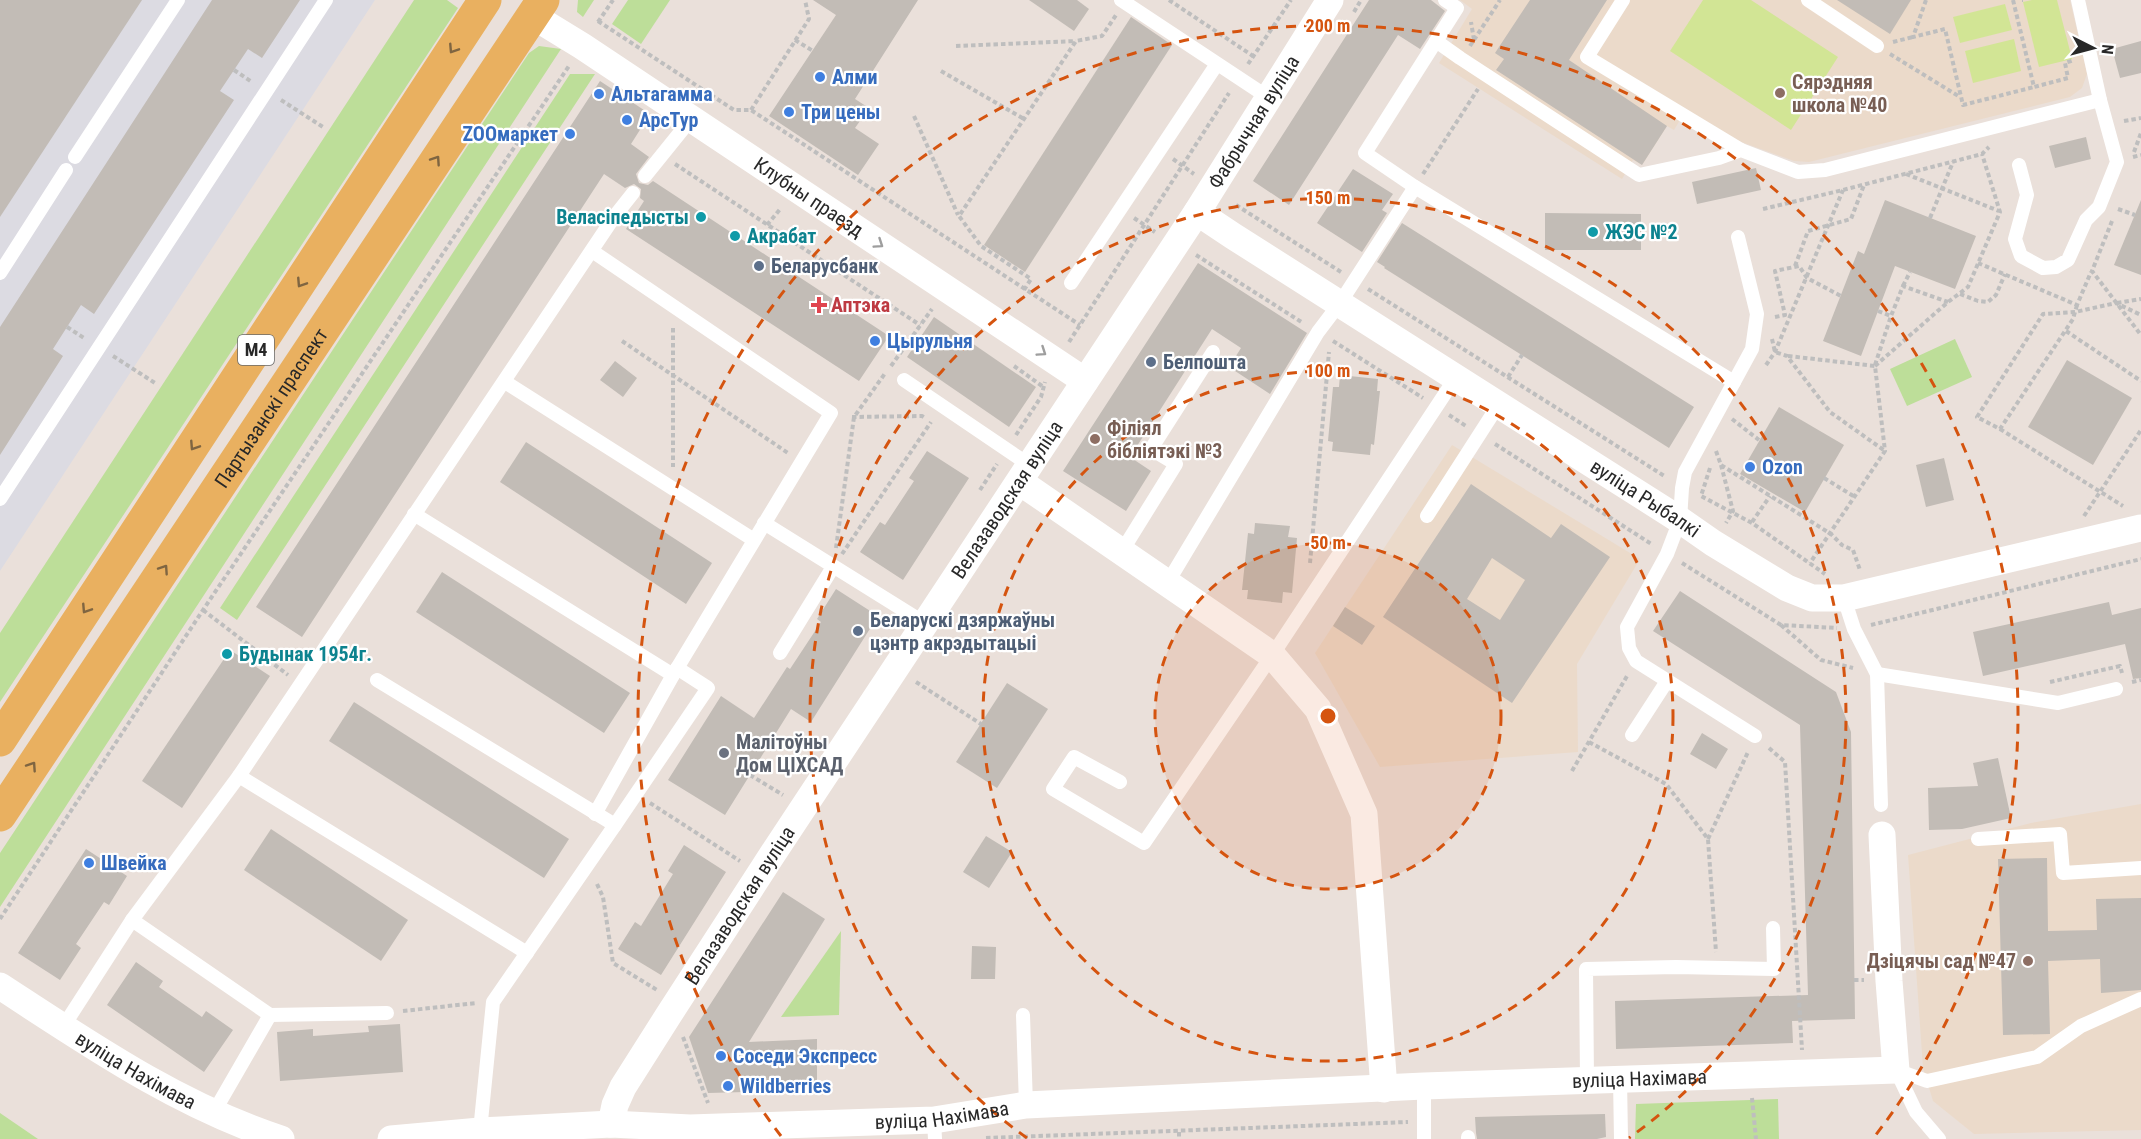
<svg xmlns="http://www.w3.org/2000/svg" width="2141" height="1139" font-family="'Roboto Condensed',sans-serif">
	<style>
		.industrial { fill: #dcdbe2 }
		.education { fill: #ebdaca }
		.green { fill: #bdde99 }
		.pitch { fill: #d2e595 }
		.building { fill: #c2bcb6; fill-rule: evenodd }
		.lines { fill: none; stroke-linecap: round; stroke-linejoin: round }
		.path { stroke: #bebebe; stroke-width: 4; stroke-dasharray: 4.5 3; stroke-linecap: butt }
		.lane { stroke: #fff; stroke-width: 14 }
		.street { stroke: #fff; stroke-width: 27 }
		.primary { stroke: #e9b060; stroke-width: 33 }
		.oneway { stroke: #7f6541 }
		.oneway2 { stroke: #9e9e9e }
		.ring { fill: none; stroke: #d5540f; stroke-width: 3; stroke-dasharray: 10 8 }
		.shop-dot { fill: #3f7fe0; stroke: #fff; stroke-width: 2 }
		.education-dot { fill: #8d6e63; stroke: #fff; stroke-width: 2 }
		.culture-dot { fill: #0f9aa8; stroke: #fff; stroke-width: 2 }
		.service-dot { fill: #5c6f8a; stroke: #fff; stroke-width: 2 }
		.health-dot { fill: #e0444e; stroke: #fff; stroke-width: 2 }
		.worship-dot { fill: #6b7280; stroke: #fff; stroke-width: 2 }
		.labels { text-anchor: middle; stroke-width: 4.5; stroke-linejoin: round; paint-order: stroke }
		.shield { fill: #fff; stroke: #686868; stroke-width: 1.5 }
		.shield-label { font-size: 18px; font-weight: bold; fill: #282828 }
		.shop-label { font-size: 20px; font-weight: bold; fill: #366cbe; stroke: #fff; text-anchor: start }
		.education-label { font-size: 20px; font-weight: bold; fill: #785e54; stroke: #fff; text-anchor: start }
		.street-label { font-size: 20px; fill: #282828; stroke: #fff }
		.culture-label { font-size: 20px; font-weight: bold; fill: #0d838f; stroke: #fff; text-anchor: start }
		.service-label { font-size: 20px; font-weight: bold; fill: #4e5e75; stroke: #fff; text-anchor: start }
		.health-label { font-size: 20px; font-weight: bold; fill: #be3a42; stroke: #fff; text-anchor: start }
		.worship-label { font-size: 20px; font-weight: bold; fill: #5b616d; stroke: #fff; text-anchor: start }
		.centre { fill: #d5540f; stroke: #fff; stroke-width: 3 }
		.ring-label { font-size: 18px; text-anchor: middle; font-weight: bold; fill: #d5540f; stroke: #fff; stroke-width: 4.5; stroke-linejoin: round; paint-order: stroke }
	</style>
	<rect width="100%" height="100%" fill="#eae0da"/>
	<!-- industrial -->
	<polygon class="industrial" points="0,0 375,0 0,571"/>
	<!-- education -->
	<g class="education">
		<polygon points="1460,0 2070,0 2087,74 2082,88 2070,97 1809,162 1794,161 1733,139 1686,110 1674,130 1667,126 1642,165 1633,160 1622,179 1439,63 1472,9"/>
		<polygon points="1452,445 1640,559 1577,664 1578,752 1380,767 1315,653"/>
		<polygon points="2141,804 2141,1130 1974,1134 1933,1101 1923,1068 1908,855 2031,823"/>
	</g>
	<!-- green -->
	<g class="green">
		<polygon points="414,0 447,0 458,8 0,702 0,633"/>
		<polygon points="578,0 594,0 583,17 577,12"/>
		<polygon points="628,0 670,0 641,44 612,24"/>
		<polygon points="539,46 561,49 0,907 0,853 529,53"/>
		<polygon points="570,74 595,74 237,620 220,608"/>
		<polygon points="1955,339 1972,377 1907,406 1890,369"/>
		<polygon points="841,931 839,1015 781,1017"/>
		<polygon points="1778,1099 1779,1139 1635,1139 1636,1104"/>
		<polygon points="0,1113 38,1139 0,1139"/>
	</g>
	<!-- pitch -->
	<g class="pitch">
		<polygon points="1703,0 1751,0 1838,57 1791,130 1670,51"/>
		<polygon points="2032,0 2057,0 2072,59 2039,67 2023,2"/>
		<polygon points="2005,4 2012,30 1960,43 1953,17"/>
		<polygon points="2014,39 2021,71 1973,83 1965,51"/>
	</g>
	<!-- building -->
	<g class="building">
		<polygon points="0,0 142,0 0,217"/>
		<polygon points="212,0 300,0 262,58 248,49 220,91 234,100 94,314 81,305 53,349 63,356 0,455 0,327"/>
		<polygon points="813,0 918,0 855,99 869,108 855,128 879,144 858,175 769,116 836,15"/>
		<polygon points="1029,0 1077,0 1089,9 1074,31"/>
		<polygon points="1369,0 1431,0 1445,11 1420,49 1398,35 1289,205 1253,181"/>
		<polygon points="1530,0 1607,0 1569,60 1667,126 1642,165 1496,70 1504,59 1495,53"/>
		<polygon points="1837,0 1911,0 1890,34"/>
		<polygon points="1131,17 1172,45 1025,272 984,245"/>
		<polygon points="2141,41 2141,73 2120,78 2112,49"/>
		<polygon points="600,81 650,114 631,144 649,157 636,174 639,183 648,185 653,181 889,336 859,381 626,229 644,201 640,198 641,189 634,184 625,188 604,174 302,637 256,607"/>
		<polygon points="2086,137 2091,159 2055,168 2049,146"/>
		<polygon points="1756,168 1761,190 1697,204 1692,182"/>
		<polygon points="1353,169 1393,194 1382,210 1387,213 1362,252 1317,223"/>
		<polygon points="1885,200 1976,236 1955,289 1895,266 1861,356 1823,341 1858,251 1864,254"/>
		<polygon points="2141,200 2141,275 2114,265"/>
		<polygon points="1545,213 1641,214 1641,250 1545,250"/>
		<polygon points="1402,223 1694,407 1669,448 1384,268 1385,267 1377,262"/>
		<polygon points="1198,263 1307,333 1270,394 1229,367 1241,348 1212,329 1130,457 1151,471 1126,511 1063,471"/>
		<polygon points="934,317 1036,387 1009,427 907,357"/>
		<polygon points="2067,360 2132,398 2093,465 2028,427"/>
		<polygon points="615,361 637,378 623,397 600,380"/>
		<polygon points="1340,375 1378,379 1377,391 1380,391 1374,445 1371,444 1370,455 1332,451 1333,442 1328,441 1333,387 1339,387"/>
		<polygon points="1779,407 1844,445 1805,512 1740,474"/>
		<polygon points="526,442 712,563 686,604 500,482"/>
		<polygon points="927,451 969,478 903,580 860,552 880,522 885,525 914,481 909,478"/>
		<polygon points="1944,458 1954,500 1926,507 1916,465"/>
		<path d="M1471 484 1551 538 1561 524 1610 557 1512 703 1383 617ZM1492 558 1525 580 1500 620 1467 599Z"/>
		<polygon points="1255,523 1290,526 1288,537 1297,538 1292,593 1283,592 1282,603 1247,599 1248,590 1242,590 1248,533 1254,534"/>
		<polygon points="442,572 630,693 604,733 416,612"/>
		<polygon points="836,589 878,616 811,722 791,709 725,815 668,780 721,696 754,718 787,667 790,669 821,622 817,619"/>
		<polygon points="1680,591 1836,692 1851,732 1855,1019 1792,1021 1793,1043 1616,1049 1615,1001 1808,995 1800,725 1653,631"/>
		<polygon points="2109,602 2112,615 2141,608 2141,678 2133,679 2125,644 1983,676 1973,632"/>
		<polygon points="1345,607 1375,626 1362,645 1333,626"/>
		<polygon points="230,650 270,676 182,808 142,781"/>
		<polygon points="1007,683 1048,709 997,788 956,762"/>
		<polygon points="354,702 569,839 544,878 329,741"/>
		<polygon points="1702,733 1728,749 1716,769 1690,754"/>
		<polygon points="1998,758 2011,818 1962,829 1929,830 1928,788 1978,786 1973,763"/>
		<polygon points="271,829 408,920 381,961 244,870"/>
		<polygon points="986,836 1012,852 989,888 963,872"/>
		<polygon points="684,845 726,872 661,975 618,949 635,922 641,926 673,874 668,871"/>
		<polygon points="86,849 127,876 109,905 104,902 76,944 81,948 60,980 18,953"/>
		<polygon points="2047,858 2048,931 2097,930 2096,899 2141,898 2141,990 2101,993 2100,959 2048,961 2050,1034 2003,1035 1998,859"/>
		<polygon points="783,892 825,919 749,1042 817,1039 817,1090 708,1093 689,1037"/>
		<polygon points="972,946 996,947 995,979 971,979"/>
		<polygon points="136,962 163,981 159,987 202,1017 206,1011 233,1030 204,1072 107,1005"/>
		<polygon points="400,1024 403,1072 280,1081 277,1032 313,1029 313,1036 369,1032 368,1026"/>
		<polygon points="1605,1114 1606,1137 1597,1139 1477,1139 1476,1133 1475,1117"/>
	</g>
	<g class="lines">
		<!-- path -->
		<g class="path">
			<polyline points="1169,0 1253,56"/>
			<polyline points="1926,0 1913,37 1945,29 1963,105 2034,87"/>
			<polyline points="2013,0 2034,87 2068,78 2065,63 2074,60"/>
			<polyline points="2022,0 2023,0"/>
			<polyline points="1354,12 1361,0"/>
			<polyline points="598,21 734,110 751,110 1080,325"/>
			<polyline points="598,22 613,0"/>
			<polyline points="795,40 813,51"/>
			<polyline points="1474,40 1500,0"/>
			<polyline points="1893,42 1913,37"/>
			<polyline points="956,46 1076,41"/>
			<polyline points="1470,46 1474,40 1471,22"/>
			<polyline points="1890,54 1960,97"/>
			<polyline points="1248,64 1291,0"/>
			<polyline points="234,70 252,82"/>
			<polyline points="941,71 1024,119"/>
			<polyline points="281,100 323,127"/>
			<polyline points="751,110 809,19 805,0"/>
			<polyline points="914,116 958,215"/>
			<polyline points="2124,121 2141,118"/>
			<polyline points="2134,152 2141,133"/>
			<polyline points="2133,157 2141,155"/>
			<polyline points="1173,159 1194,174"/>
			<polyline points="675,164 920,325"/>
			<polyline points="1423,174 1478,89"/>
			<polyline points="1906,174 1999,211"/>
			<polyline points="1236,205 1341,272"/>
			<polyline points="1763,209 1843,190 1982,154 1989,147"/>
			<polyline points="2118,209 2135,215"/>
			<polyline points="1134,218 1155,232"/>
			<polyline points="1930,218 1953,162"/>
			<polyline points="2112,221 2092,271 2141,335"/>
			<polyline points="767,225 781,208"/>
			<polyline points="1196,255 1303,323"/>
			<polyline points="1978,263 2077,305 2091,272"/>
			<polyline points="1795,266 1808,231 1851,219 1864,185"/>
			<polyline points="1903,286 1910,272"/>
			<polyline points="1368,289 1666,477"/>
			<polyline points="1024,290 1031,279 981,246 959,216 1076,41 1102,36 1116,15"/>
			<polyline points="1960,294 1978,301 1988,302 1996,295 2005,274"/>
			<polyline points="2117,303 2141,299"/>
			<polyline points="2077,305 2073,319 2000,429 1977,417 2043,314 2075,312 2116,303 2141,315"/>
			<polyline points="1878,311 1891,316"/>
			<polyline points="1775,317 1785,315 1775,271 1799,266 1807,278 1841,296"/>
			<polyline points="67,327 84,338"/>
			<polyline points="673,328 673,467"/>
			<polyline points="2066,331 2141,381"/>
			<polyline points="1772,339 1775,352 1787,356 1830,412 1885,451"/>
			<polyline points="622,341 788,453"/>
			<polyline points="1333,341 1423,398"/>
			<polyline points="1069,342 1229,93"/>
			<polyline points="113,356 155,383"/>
			<polyline points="1788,356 1875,366 1885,451 1810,563"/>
			<polyline points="1766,365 1775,352 1843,190"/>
			<polyline points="1875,365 1891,316 1903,286 1948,302"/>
			<polyline points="891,366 932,309"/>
			<polyline points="1014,366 1042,386"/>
			<polyline points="1875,366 1948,302 1968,287 2000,212 1982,154"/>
			<polyline points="1508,377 1522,355"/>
			<polyline points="1449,415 1466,426"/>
			<polyline points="852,417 922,416 925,418"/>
			<polyline points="1732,419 1759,440"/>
			<polyline points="2000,429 2123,506"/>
			<polyline points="1016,435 1041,397 1045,382"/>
			<polyline points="1495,444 1653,545"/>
			<polyline points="1716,451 1721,465 1831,534 1842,545 1853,550 1860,570"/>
			<polyline points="1721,465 1733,511 1726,523"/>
			<polyline points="1710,468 1701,496 1752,523 1825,574"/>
			<polyline points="1824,478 1855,497"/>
			<polyline points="980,490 997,464"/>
			<polyline points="2084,516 2141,430"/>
			<polyline points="1752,522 1770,496"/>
			<polyline points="836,548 854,417 886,372"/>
			<polyline points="842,554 931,422"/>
			<polyline points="1310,563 1329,352"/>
			<polyline points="1682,563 1781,625 1837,628"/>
			<polyline points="203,610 288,675"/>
			<polyline points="1781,625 1821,660 1853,668"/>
			<polyline points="1871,625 2141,559"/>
			<polyline points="916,682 981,724"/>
			<polyline points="2050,682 2120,666 2122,673"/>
			<polyline points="2132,682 2141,680"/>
			<polyline points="1589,742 1666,784 1708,839 1716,952"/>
			<polyline points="1769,748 1785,762 1802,1050"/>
			<polyline points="1572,771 1627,676"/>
			<polyline points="750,775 783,795"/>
			<polyline points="650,803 740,861"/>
			<polyline points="1708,839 1748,752"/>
			<polyline points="597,884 603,897 613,963 657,990"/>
			<polyline points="0,919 203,610 569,66"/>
			<polyline points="1854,980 1864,980"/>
			<polyline points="403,1011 476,1003"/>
			<polyline points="683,1037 708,1103"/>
			<polyline points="1752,1098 1756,1139"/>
			<polyline points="1179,1132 1179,1139"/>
			<polyline points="986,1138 1408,1122"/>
		</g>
		<!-- lane -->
		<g class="lane">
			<polyline points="1121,0 1269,98"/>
			<polyline points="1623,0 1587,57 1741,150"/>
			<polyline points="1808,0 1877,46"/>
			<polyline points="1436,41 1460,58 1639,175 1719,158 1741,150 1798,172 1825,170 2100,100"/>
			<polyline points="75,157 178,0"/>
			<polyline points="2019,165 2027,195 2015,239 2021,256 2043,268 2056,267 2068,260 2086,220 2099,207 2117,162 2100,100 2078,0"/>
			<polyline points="645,176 691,119"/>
			<polyline points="1415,187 1365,153 1457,8 1445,0"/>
			<polyline points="1738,237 1757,314 1752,349 1685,472 1682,488 1680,520 1667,554 1627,627 1629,648 1636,661 1755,736"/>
			<polyline points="592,251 831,413 673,675 595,814"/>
			<polyline points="0,273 66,170"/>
			<polyline points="1071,283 1217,64"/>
			<polyline points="904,380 1031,466"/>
			<polyline points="505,382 754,540"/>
			<polyline points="0,499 326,0"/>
			<polyline points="414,514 673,675"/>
			<polyline points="1427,516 1499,404"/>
			<polyline points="764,523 926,624"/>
			<polyline points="1122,551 1176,464 1151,449 1213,352"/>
			<polyline points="1168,582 1318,332 1340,303 1415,187 1734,382"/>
			<polyline points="1844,598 1854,629 1877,674 1881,805"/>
			<polyline points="780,653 833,567"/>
			<polyline points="1877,674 2058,703 2116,689"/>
			<polyline points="377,680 615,825 493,1002 480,1131"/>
			<polyline points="1632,735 1667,681"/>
			<polyline points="1120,782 1074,757 1053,789 1144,843 1277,648 1456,377"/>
			<polyline points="615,825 708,688 677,668"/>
			<polyline points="1978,839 2060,834 2063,873 2141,868"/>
			<polyline points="132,920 270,1015 387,1013"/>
			<polyline points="527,953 239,776 614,217 633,193"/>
			<polyline points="1023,1015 1026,1105"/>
			<polyline points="63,1027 132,920 239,776"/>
			<polyline points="1896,1070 1927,1081 2037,1057 2081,1026 2141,999"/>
			<polyline points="1896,1070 1916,1112 1939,1139"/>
			<polyline points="1620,1078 1621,1139"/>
			<polyline points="1587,1080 1586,969 1676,967 1774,969 1773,928"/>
			<polyline points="1424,1086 1424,1139"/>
			<polyline points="214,1112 270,1015"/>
			<polyline points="934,1120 935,1139"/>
			<polyline points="1468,1137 1468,1139"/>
		</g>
		<!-- street -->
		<g class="street">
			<path id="s1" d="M533 16 582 46 1085 381"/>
			<path id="s2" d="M1197 212 1233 236 1680 520 1713 543 1787 588 1812 598H1844L2141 528"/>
			<polyline points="1020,482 1272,655 1318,709 1364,814 1384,1089"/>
			<path id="s3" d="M0 986C89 1044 179 1106 281 1139"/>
			<path id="s4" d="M611 1124 615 1105 623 1087 668 1016 772 855 1197 212 1330 0"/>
			<path id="s5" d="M391 1139 480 1131 611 1124 690 1128 934 1120 1026 1105 1424 1086 1896 1070 1889 981 1882 835"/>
		</g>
		<!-- primary -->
		<g class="primary">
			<polyline points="0,740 485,0"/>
			<path id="s6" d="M0 815 543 0"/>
		</g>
	</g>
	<!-- one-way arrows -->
	<defs><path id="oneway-chevron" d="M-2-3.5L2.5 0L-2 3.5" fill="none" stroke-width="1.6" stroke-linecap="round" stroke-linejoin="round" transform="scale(1.5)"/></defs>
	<g class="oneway">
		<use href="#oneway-chevron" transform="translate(453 49) rotate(123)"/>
		<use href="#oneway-chevron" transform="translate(436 160) rotate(-56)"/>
		<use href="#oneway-chevron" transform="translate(301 283) rotate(123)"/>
		<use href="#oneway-chevron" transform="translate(194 446) rotate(123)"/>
		<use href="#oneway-chevron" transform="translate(164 569) rotate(-56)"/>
		<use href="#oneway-chevron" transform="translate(86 609) rotate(123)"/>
		<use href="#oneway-chevron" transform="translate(32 766) rotate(-56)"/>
	</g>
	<g class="oneway2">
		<use href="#oneway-chevron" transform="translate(879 244) rotate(34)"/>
		<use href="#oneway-chevron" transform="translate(1042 352) rotate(34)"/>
	</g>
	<!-- distance rings -->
	<circle cx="1328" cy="716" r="173" fill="#d5540f" fill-opacity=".12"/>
	<g class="ring">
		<circle cx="1328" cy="716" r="173"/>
		<circle cx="1328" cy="716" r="345"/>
		<path d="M1027 1138A518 518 0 1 1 1629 1138"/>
		<path d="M781 1136A690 690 0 1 1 1875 1136"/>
	</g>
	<!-- markers -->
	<g class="shop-dot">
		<circle cx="820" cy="77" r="6"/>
		<circle cx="599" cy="94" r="6"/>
		<circle cx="789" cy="112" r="6"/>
		<circle cx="627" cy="120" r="6"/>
		<circle cx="570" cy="134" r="6"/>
		<circle cx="875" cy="341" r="6"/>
		<circle cx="1750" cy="467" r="6"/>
		<circle cx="89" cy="863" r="6"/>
		<circle cx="721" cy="1056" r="6"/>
		<circle cx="728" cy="1086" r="6"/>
	</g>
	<g class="education-dot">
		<circle cx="1780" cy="93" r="6"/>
		<circle cx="1095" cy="439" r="6"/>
		<circle cx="2028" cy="961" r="6"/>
	</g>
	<g class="culture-dot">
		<circle cx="701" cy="217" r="6"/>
		<circle cx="1593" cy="232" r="6"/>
		<circle cx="735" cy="236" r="6"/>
		<circle cx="227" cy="654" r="6"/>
	</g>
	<g class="service-dot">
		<circle cx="759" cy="266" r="6"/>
		<circle cx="1151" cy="362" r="6"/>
		<circle cx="858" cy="631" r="6"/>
	</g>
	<path class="health-dot" d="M816 296h6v6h6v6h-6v6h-6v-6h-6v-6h6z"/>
	<circle class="worship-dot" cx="724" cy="753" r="6"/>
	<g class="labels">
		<!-- shield labels -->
		<rect class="shield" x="238" y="335" width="36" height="30" rx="4.5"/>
		<g class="shield-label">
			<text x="256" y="356">М4</text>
		</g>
		<!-- shop labels -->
		<g class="shop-label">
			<text x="832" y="84">Алми</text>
			<text x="611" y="101">Альтагамма</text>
			<text x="801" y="119">Три цены</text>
			<text x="639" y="127">АрсТур</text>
			<text x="558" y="141" text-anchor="end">ZOOмаркет</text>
			<text x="887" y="348">Цырульня</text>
			<text x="1762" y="474">Ozon</text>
			<text x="101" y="870">Швейка</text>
			<text x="733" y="1063">Соседи Экспресс</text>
			<text x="740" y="1093">Wildberries</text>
		</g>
		<!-- education labels -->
		<g class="education-label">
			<text x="1792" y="89">Сярэдняя<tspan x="1792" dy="23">школа №40</tspan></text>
			<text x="1107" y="435">Філіял<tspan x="1107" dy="23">бібліятэкі №3</tspan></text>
			<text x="2016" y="968" text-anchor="end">Дзіцячы сад №47</text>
		</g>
		<!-- street labels -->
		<g class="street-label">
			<text dy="7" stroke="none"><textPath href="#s4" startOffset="1192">Фабрычная вуліца</textPath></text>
			<text dy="7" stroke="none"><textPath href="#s1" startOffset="330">Клубны праезд</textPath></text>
			<text dy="7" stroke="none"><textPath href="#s6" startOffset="489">Партызанскі праспект</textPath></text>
			<text dy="7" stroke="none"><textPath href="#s2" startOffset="532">вуліца Рыбалкі</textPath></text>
			<text dy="7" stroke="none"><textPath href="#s4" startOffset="741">Велазаводская вуліца</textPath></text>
			<text dy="7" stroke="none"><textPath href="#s4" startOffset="255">Велазаводская вуліца</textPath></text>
			<text dy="7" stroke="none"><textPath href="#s3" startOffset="160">вуліца Нахімава</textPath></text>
			<text dy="7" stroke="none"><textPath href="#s5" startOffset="1251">вуліца Нахімава</textPath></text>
			<text dy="7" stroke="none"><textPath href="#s5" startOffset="552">вуліца Нахімава</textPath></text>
		</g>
		<!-- culture labels -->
		<g class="culture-label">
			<text x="689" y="224" text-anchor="end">Веласіпедысты</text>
			<text x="1605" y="239">ЖЭС №2</text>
			<text x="747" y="243">Акрабат</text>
			<text x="239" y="661">Будынак 1954г.</text>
		</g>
		<!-- service labels -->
		<g class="service-label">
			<text x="771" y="273">Беларусбанк</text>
			<text x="1163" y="369">Белпошта</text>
			<text x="870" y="627">Беларускі дзяржаўны<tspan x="870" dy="23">цэнтр акрэдытацыі</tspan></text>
		</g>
		<!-- health labels -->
		<g class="health-label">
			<text x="831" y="312">Аптэка</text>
		</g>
		<!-- worship labels -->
		<g class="worship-label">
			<text x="736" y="749">Малітоўны<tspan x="736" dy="23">Дом ЦІХСАД</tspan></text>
		</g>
	</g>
	<circle cx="1328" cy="716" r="9" class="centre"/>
	<g class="ring-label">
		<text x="1328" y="32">200 m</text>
		<text x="1328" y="204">150 m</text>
		<text x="1328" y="377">100 m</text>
		<text x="1328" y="549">50 m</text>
	</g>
	<!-- north arrow -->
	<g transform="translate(2093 48) rotate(96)" stroke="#ffffff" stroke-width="4.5" paint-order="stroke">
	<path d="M0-4.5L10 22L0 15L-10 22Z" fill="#282828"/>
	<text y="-9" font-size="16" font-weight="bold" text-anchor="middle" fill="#282828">N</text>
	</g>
</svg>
